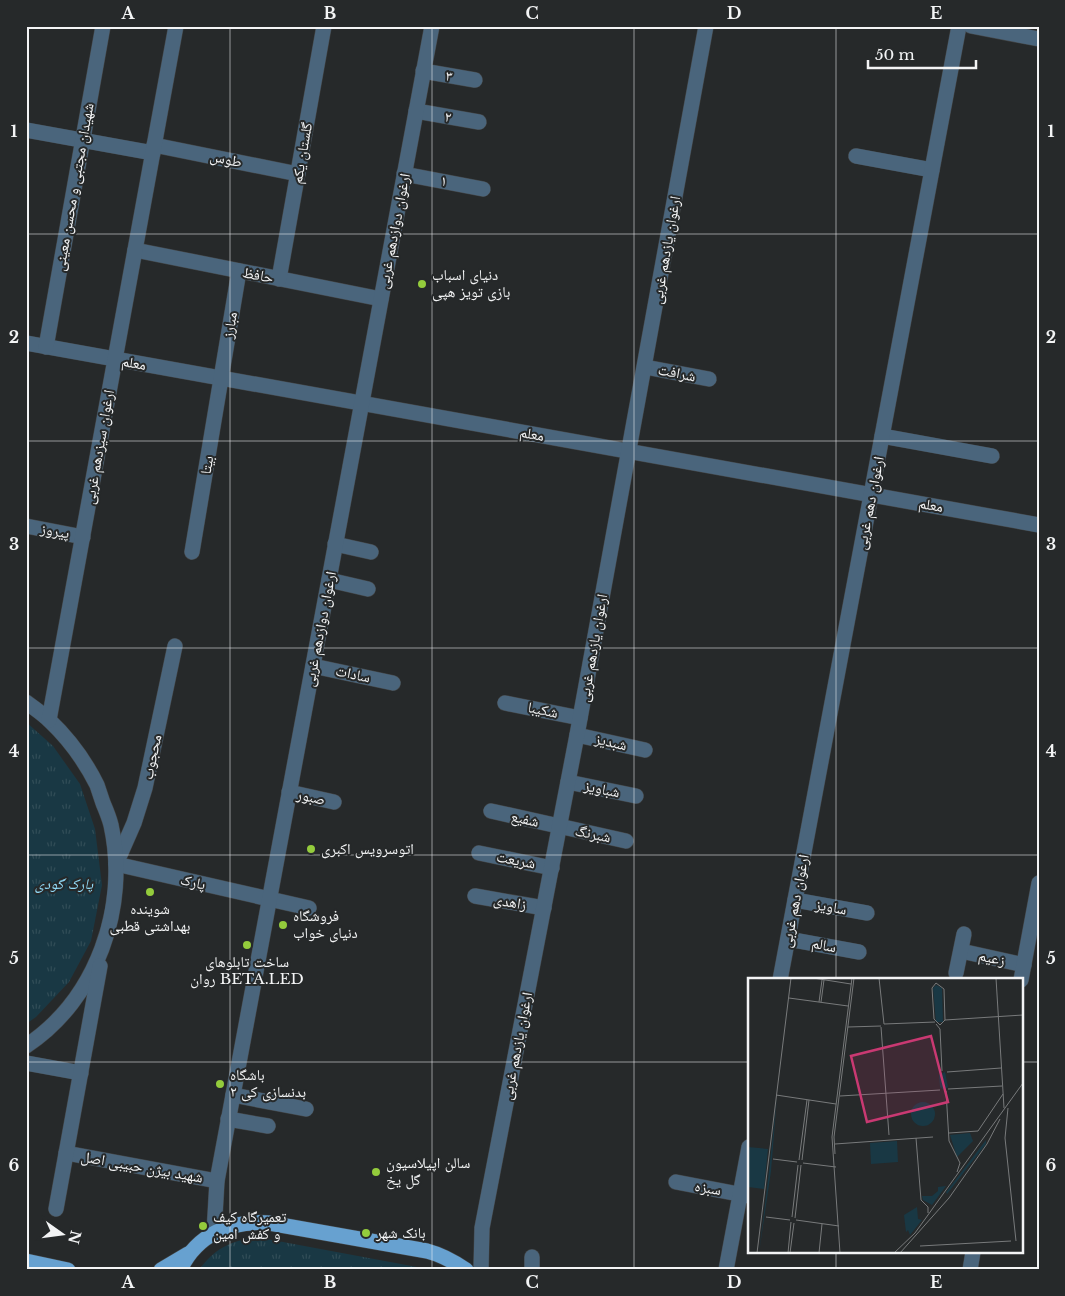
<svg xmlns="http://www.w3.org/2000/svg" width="1065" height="1296" font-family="'Libre Baskerville','Noto Naskh Arabic',serif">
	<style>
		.park { fill: url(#park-tufts) }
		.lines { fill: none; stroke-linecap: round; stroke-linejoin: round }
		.minor-casing { stroke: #434546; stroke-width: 16 }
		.major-casing { stroke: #434546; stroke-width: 16 }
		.minor { stroke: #4a657c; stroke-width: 15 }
		.major { stroke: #67a1d0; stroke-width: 15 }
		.grid { fill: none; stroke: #f3f4f5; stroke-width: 1; stroke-opacity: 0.55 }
		.poi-dot { fill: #94cc3c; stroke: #26292a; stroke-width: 2 }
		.labels { text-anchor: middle; stroke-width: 4; stroke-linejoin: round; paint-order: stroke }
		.street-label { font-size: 15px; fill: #f3f4f5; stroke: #26292a }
		.poi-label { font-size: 15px; fill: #f3f4f5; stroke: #26292a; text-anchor: start }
		.park-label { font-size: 15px; font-style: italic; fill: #90d9f6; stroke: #26292a }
		.inset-road { fill: none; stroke: #787a7b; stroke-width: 1 }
		.view { fill: #c93972; fill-opacity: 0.15; stroke: #c93972; stroke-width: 2.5 }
		.inset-edge { fill: none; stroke: #f3f4f5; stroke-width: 2.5 }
		.neatline { fill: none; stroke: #f3f4f5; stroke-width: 2 }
		.grid-label { font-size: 16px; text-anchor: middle; font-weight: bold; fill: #f3f4f5 }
	</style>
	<defs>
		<pattern id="park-tufts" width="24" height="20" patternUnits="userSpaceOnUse" patternTransform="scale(1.25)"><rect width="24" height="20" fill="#193844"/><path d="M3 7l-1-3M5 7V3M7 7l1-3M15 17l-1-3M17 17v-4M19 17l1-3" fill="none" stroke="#304c56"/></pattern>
	</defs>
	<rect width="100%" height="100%" fill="#26292a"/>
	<!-- park -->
	<g class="park">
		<polygon points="26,722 53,746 80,784 95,829 102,885 91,941 69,982 36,1017 26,1024"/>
		<path d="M255 1238 267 1239 433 1270H199C213 1250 231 1240 255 1238Z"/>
	</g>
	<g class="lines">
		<!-- minor casing -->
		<g class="minor-casing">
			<g id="minor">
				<polyline points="971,26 1039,39"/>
				<polyline points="423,71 475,80"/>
				<polyline points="416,111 479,122"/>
				<polyline points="26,130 153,153"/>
				<polyline points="154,145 298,174"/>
				<polyline points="856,156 932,170"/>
				<polyline points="404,174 483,189"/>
				<polyline points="135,250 381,299"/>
				<polyline points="279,279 324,26"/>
				<polyline points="26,343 1039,525"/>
				<polyline points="46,347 103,26"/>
				<polyline points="645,367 709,379"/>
				<polyline points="882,436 992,456"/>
				<polyline points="26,526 83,537"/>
				<polyline points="335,544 371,552"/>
				<polyline points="192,552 239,271"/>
				<polyline points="329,580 368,589"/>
				<polyline points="175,646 145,788 134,823 116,864 309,908"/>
				<polyline points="313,666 393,683"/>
				<path d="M26 702C34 708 43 714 50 721 69 739 85 761 97 785 99 791 101 797 103 803 106 810 109 817 111 825 129 907 97 999 26 1046"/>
				<polyline points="505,703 580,718"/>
				<polyline points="49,720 176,26"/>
				<polyline points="577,735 645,750"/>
				<polyline points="568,782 636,796"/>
				<polyline points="289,792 334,802"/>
				<polyline points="491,811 626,841"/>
				<polyline points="479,853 552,868"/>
				<polyline points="475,896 544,908"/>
				<polyline points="795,900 867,913"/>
				<polyline points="788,939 859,952"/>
				<polyline points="961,951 1024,965"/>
				<polyline points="956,973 964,934"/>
				<polyline points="780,980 959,26"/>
				<polyline points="1021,980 1039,883"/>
				<polyline points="26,1063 81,1073"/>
				<polyline points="233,1095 306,1109"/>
				<polyline points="228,1119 268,1126"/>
				<polyline points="66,1153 217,1181"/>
				<polyline points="676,1182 749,1196"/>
				<polyline points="56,1209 100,966"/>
				<polyline points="214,1233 217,1181 432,26"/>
				<polyline points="481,1270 482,1228 577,735 706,26"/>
				<polyline points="532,1270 532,1257"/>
				<polyline points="726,1270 749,1147"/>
				<polyline points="970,1270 973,1252"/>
			</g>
		</g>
		<!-- major casing -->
		<g class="major-casing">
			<g id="major">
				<polyline points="26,1261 68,1270"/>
				<polyline points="161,1270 188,1254"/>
				<path d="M180 1270C197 1234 231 1220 269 1223L427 1251C442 1255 453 1261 466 1270"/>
			</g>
		</g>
		<!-- minor -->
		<use href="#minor" class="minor"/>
		<!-- major -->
		<use href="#major" class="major"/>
	</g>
	<!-- grid -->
	<path class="grid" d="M230 26V1270M432 26V1270M634 26V1270M836 26V980M26 234H1039M26 441H1039M26 648H1039M26 855H1039M26 1062H749M1021 1062H1039M836 1252V1270"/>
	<!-- markers -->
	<g class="poi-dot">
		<circle cx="422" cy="284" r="5"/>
		<circle cx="311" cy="849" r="5"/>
		<circle cx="150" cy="892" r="5"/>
		<circle cx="283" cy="925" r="5"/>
		<circle cx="247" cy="945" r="5"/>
		<circle cx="220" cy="1084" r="5"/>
		<circle cx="376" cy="1172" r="5"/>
		<circle cx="203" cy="1226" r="5"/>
		<circle cx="366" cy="1233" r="5"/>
	</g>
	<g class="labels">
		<!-- street labels -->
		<g class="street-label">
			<text transform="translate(449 76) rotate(11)" y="5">۳</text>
			<text transform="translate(448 117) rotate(10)" y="5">۲</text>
			<text transform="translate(302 153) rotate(-80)" y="5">گلستان یکم</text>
			<text transform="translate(226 159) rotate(12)" y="5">طوس</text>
			<text transform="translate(444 181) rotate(10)" y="5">۱</text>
			<text transform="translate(74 187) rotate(-80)" y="5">شهیدان مجتبی و محسن معینی</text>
			<text transform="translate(394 231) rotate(-79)" y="5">ارغوان دوازدهم غربی</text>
			<text transform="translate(666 250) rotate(-80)" y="5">ارغوان یازدهم غربی</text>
			<text transform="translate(258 275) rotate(11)" y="5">حافظ</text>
			<text transform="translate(230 325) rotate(-80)" y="5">مبارز</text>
			<text transform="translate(134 363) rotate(10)" y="5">معلم</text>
			<text transform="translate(677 373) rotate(11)" y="5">شرافت</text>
			<text transform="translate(532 434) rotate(10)" y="5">معلم</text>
			<text transform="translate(99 447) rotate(-80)" y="5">ارغوان سیزدهم غربی</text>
			<text transform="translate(207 465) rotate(-80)" y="5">بیتا</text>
			<text transform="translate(870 503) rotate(-79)" y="5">ارغوان دهم غربی</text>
			<text transform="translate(931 505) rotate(10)" y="5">معلم</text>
			<text transform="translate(55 531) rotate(10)" y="5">پیروز</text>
			<text transform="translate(320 629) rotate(-79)" y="5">ارغوان دوازدهم غربی</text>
			<text transform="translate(593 648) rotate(-80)" y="5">ارغوان یازدهم غربی</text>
			<text transform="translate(353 674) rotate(12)" y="5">سادات</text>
			<text transform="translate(543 710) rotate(12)" y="5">شکیبا</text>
			<text transform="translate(611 742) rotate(13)" y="5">شبدیز</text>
			<text transform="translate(152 757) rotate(-78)" y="5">محجوب</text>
			<text transform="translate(602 789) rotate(12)" y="5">شباویز</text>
			<text transform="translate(311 797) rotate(12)" y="5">صبور</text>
			<text transform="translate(525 819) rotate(13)" y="5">شفیع</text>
			<text transform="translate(593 834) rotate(12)" y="5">شبرنگ</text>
			<text transform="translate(516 860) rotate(11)" y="5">شریعت</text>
			<text transform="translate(193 882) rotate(13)" y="5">پارک</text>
			<text transform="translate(795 901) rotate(-79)" y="5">ارغوان دهم غربی</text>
			<text transform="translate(510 902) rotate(10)" y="5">زاهدی</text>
			<text transform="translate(831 907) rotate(10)" y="5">ساویز</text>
			<text transform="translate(824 945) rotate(11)" y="5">سالم</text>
			<text transform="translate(992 958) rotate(13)" y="5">زعیم</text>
			<text transform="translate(517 1046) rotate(-79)" y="5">ارغوان یازدهم غربی</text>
			<text transform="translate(142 1167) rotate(10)" y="5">شهید بیژن حبیبی اصل</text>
			<text transform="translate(708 1188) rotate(10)" y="5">سبزه</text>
		</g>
		<!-- poi labels -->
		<g class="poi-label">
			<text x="432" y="280">دنیای اسباب<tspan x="432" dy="17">بازی تویز هپی</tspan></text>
			<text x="321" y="854">اتوسرویس اکبری</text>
			<text x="150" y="914" text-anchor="middle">شوینده<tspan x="150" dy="17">بهداشتی قطبی</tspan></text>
			<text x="293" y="921">فروشگاه<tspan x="293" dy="17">دنیای خواب</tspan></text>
			<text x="247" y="967" text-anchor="middle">ساخت تابلوهای<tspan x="247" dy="17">روان BETA.LED</tspan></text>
			<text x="230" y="1080">باشگاه<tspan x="230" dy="17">بدنسازی کی ۲</tspan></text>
			<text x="386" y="1168">سالن اپیلاسیون<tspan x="386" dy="17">گل یخ</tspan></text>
			<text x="213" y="1222">تعمیرگاه کیف<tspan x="213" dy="17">و کفش امین</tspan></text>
			<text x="376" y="1238">بانک شهر</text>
		</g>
		<!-- park labels -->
		<g class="park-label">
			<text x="64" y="889">پارک گودی</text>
		</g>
	</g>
	<!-- overview -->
	<g transform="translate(748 978)">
		<rect width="275" height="275" fill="#26292a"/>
		<path d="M238 162V166L199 216 198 214Z" fill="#193844"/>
		<path d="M188 7 194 10 195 44H188L185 10ZM197 94 200 109 196 112 192 109 191 97ZM29 119 23 193 11 275 21 193ZM163 136a12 12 0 1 1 24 0a12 12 0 1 1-24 0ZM222 155 225 163 209 179 202 157ZM198 208 184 227 175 222 174 218H184L190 213V209ZM169 229 170 241 174 242 162 257 160 252 158 254 156 237Z" fill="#193844"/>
		<path d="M0 169 20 171 16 211 0 209Z" fill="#193844"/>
		<path d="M149 163 150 184 123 186 122 165Z" fill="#193844"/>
		<path class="inset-road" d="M65 0 103 6M131 0 136 46M248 0 256 130M188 5 196 11 197 42 192 47 186 41 184 10ZM41 20 100 28M71 24 74 2M73 24 76 2M197 42 275 37M136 46 187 44M188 46 192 51 194 93M100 49 133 48M133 49 141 157M199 94 253 90M200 111 254 108M198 113 201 163 212 185 209 194M28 117 88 126M92 118 192 112M260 130 257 160 268 263M201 155 230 153 255 116M168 160 173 222 180 229V235M87 166 185 159M87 176 86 159 106 0M25 181 49 184M51 182 59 122M54 182 61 122M55 185 88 189M18 239 42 242M44 239 50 187M47 240 53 187M48 242 91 248M172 268 263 263M9 275 43 0M40 275 43 244M42 275 46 245M71 275 74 246M92 275 84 159 104 0M146 275 167 255 275 105M152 275 201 220 239 166 252 141"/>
		<path class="view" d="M183 58 200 124 119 144 103 78Z"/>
		<rect width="275" height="275" class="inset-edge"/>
	</g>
	<!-- border -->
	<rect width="1065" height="1296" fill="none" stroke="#26292a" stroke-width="55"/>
	<!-- north arrow -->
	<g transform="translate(62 1234) rotate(104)" stroke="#26292a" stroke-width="4" paint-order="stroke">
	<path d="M0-4L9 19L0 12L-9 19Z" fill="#f3f4f5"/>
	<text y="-8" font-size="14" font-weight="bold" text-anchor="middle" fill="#f3f4f5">N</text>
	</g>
	<!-- scale -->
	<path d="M868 60v8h108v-8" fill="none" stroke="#f3f4f5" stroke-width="2.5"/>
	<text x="875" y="60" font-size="15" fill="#f3f4f5" stroke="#26292a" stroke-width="4" paint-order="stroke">50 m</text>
	<rect x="28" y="28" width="1010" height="1240" class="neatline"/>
	<g class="grid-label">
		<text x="128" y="19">A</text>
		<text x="330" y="19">B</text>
		<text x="532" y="19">C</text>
		<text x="734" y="19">D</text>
		<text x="936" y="19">E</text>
		<text x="14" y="137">1</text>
		<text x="1051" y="137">1</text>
		<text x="14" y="343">2</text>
		<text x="1051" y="343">2</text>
		<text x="14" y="550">3</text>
		<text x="1051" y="550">3</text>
		<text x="14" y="757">4</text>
		<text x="1051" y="757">4</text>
		<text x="14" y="964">5</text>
		<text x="1051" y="964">5</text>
		<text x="14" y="1171">6</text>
		<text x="1051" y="1171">6</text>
		<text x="128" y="1288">A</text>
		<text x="330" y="1288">B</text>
		<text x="532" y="1288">C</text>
		<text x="734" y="1288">D</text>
		<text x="936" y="1288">E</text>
	</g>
</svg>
